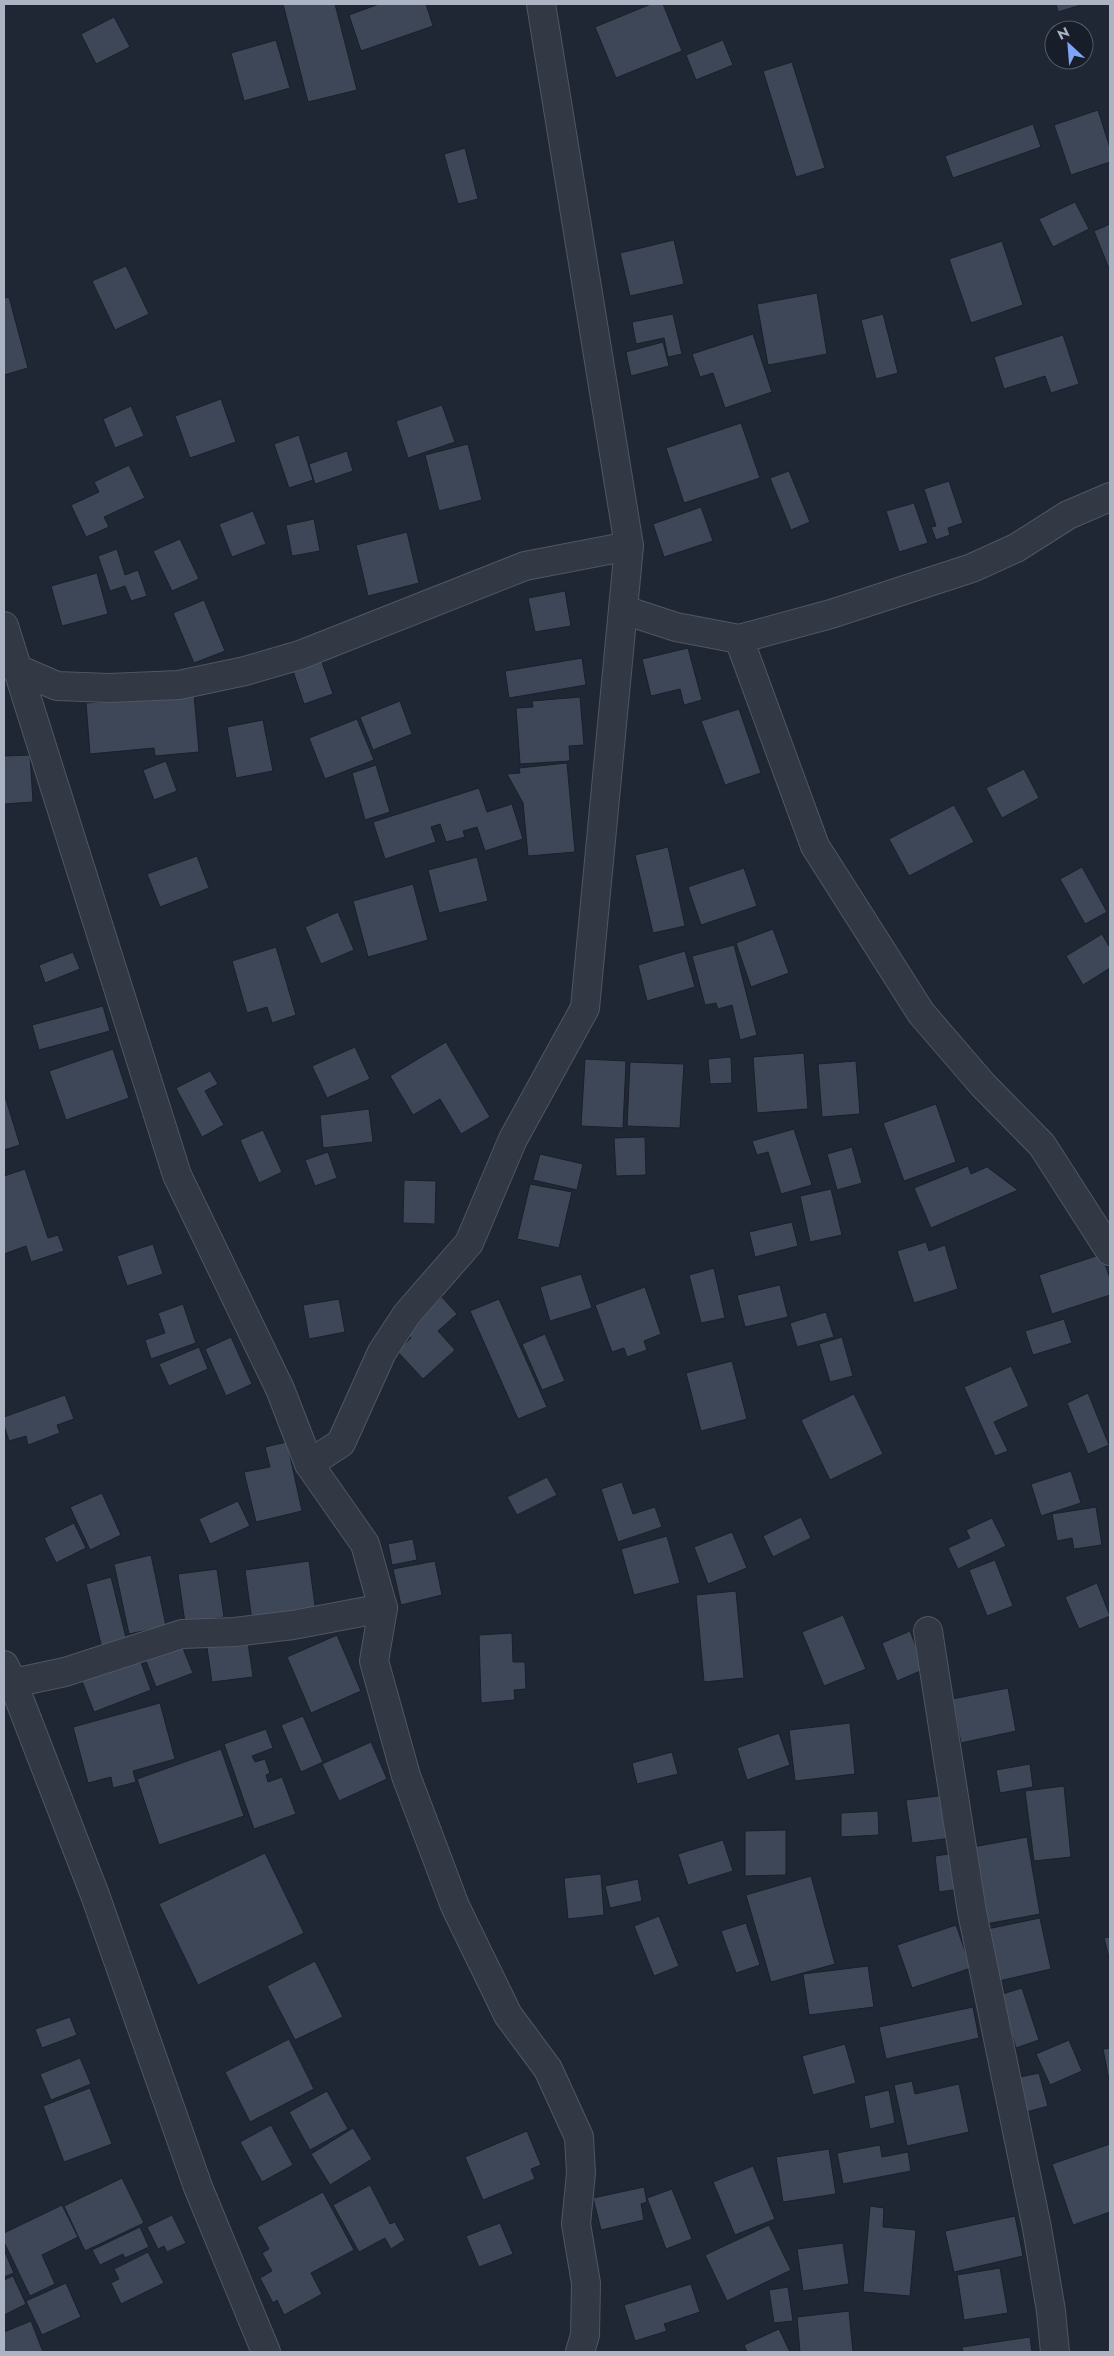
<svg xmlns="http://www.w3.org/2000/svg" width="1114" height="2356" font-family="Jost,sans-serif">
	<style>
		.building { fill: #3d4757; stroke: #1a202b }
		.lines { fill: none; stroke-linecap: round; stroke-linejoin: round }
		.minor-casing { stroke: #505663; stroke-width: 30 }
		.minor { stroke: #323945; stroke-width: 28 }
	</style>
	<rect width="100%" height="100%" fill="#1f2734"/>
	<!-- building -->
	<g class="building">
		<polygon points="283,4 335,4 357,90 308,102"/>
		<polygon points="379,4 426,4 433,26 361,51 349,15"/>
		<polygon points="651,4 663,4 682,51 616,78 595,27"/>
		<polygon points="1056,4 1084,4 1058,12"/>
		<polygon points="114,17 130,47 96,64 81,34"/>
		<polygon points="276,40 290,88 244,101 231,53"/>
		<polygon points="723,40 733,65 696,80 686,55"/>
		<polygon points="792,62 825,168 796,177 763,71"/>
		<polygon points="1098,110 1110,148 1110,162 1071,175 1054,125"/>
		<polygon points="1033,124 1041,147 953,178 945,156"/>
		<polygon points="465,148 478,199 458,204 444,154"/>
		<polygon points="1075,202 1089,229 1053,247 1039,219"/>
		<polygon points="1110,224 1110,271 1094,231"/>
		<polygon points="674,240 684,284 630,296 620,253"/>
		<polygon points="1002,241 1023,305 971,323 949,259"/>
		<polygon points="126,266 149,314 115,330 92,281"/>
		<polygon points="817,293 827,354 768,365 757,304"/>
		<polygon points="9,297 28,368 4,375 4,298"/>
		<polygon points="673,314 682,354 668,357 664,338 636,344 632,322"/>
		<polygon points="883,314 898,373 876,379 861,320"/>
		<polygon points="753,334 772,392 725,408 713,373 700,377 692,354"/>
		<polygon points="1063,335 1079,384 1051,393 1045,376 1004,389 994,357"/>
		<polygon points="663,342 669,366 631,376 626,352"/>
		<polygon points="221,399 236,442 190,458 175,416"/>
		<polygon points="442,405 455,442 408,458 396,421"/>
		<polygon points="131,406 144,436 115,448 103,419"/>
		<polygon points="741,423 760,478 684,503 666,448"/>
		<polygon points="299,435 313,480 289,488 274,444"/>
		<polygon points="468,444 482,500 439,511 425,455"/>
		<polygon points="347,451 353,471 315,484 309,464"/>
		<polygon points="129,465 145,498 104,517 109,527 86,537 71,505 99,492 94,482"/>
		<polygon points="789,471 810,522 791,530 770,478"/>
		<polygon points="949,481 963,523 948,528 950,535 936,540 931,527 936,526 924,489"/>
		<polygon points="914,503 928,543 899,552 886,511"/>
		<polygon points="701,507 713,541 664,557 653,524"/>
		<polygon points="253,511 266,544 232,557 219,524"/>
		<polygon points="314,519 320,551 292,556 286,525"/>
		<polygon points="407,532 419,583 368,596 356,545"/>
		<polygon points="180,539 199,579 172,591 153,551"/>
		<polygon points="117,549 125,575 138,570 147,596 131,601 125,586 110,591 98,556"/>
		<polygon points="97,573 108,614 62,626 51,586"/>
		<polygon points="565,591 571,626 535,632 528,598"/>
		<polygon points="204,600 225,651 194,663 173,613"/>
		<polygon points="688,648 702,700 684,705 680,689 651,696 642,659"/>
		<polygon points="582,658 586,685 509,698 505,671"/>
		<polygon points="322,662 333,694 304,704 293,671"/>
		<polygon points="194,694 199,752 155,756 154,748 90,754 86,703"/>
		<polygon points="580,697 584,745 569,746 570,761 520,764 516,708 533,707 532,701"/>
		<polygon points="400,701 412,734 373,750 360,717"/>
		<polygon points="739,709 761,773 725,785 701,721"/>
		<polygon points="357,719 374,760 325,779 309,738"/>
		<polygon points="263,720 273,771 236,778 227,727"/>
		<polygon points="30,755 33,802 4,804 4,756"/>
		<polygon points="166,761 177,791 154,800 143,770"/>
		<polygon points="567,763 575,852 528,856 523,803 507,774 520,773 519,768"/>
		<polygon points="376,765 390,812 365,820 352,773"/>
		<polygon points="1024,769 1039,798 1002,818 986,788"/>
		<polygon points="479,788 487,812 512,804 523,839 485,851 477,827 463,831 465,837 446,842 440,824 431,827 436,842 385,859 373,822"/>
		<polygon points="954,805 974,842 909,876 889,839"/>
		<polygon points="668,847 685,926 653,933 635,855"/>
		<polygon points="197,856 209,888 160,907 147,874"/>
		<polygon points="477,857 488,901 439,913 428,870"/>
		<polygon points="1082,867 1107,912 1085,924 1060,879"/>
		<polygon points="744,868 757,906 701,925 688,887"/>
		<polygon points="413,884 428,940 368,957 353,901"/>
		<polygon points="338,912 354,950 321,964 305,927"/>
		<polygon points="773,929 789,973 751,987 736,943"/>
		<polygon points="1102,934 1110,948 1110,968 1083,985 1066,956"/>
		<polygon points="734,945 757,1035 740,1040 732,1005 718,1009 716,1003 705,1005 692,956"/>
		<polygon points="276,947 296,1015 272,1023 267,1007 247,1013 232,961"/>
		<polygon points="685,951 695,987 647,1001 638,965"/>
		<polygon points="73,952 80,969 45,983 39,965"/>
		<polygon points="103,1006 110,1031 39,1050 32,1025"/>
		<polygon points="446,1042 490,1117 461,1134 440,1099 413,1115 390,1076"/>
		<polygon points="355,1047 370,1079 327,1098 312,1066"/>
		<polygon points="113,1049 129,1098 66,1120 49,1071"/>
		<polygon points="804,1053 808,1109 757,1113 753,1057"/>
		<polygon points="731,1057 732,1083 710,1084 708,1059"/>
		<polygon points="585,1059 626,1061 623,1128 581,1126"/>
		<polygon points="856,1061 860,1114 822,1117 818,1064"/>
		<polygon points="630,1062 684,1064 680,1128 627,1126"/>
		<polygon points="210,1071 218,1084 205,1091 224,1125 202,1137 176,1088"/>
		<polygon points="4,1093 20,1145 4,1150"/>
		<polygon points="936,1104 956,1162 904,1181 883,1123"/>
		<polygon points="369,1109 373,1142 323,1148 320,1115"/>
		<polygon points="794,1129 812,1185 781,1194 768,1152 757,1155 752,1141"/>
		<polygon points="263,1130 282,1172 259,1183 240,1140"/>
		<polygon points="645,1137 646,1175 616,1176 614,1138"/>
		<polygon points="852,1147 862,1183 837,1190 827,1154"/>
		<polygon points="328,1152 337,1178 315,1186 305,1160"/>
		<polygon points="540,1154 583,1164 577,1190 533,1180"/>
		<polygon points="968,1166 971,1174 987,1167 1018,1190 931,1228 914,1188"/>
		<polygon points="25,1169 48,1238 58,1235 64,1251 31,1262 26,1246 4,1254 4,1176"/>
		<polygon points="404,1180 436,1181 435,1224 403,1223"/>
		<polygon points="530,1184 572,1192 559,1248 517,1239"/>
		<polygon points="831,1189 842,1235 810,1242 800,1196"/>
		<polygon points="792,1222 798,1246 755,1257 749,1232"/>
		<polygon points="926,1242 929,1251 945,1245 958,1289 914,1303 897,1251"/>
		<polygon points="153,1244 163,1274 127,1286 117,1256"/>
		<polygon points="1102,1254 1110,1279 1110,1295 1052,1314 1039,1275"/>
		<polygon points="714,1268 725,1318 701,1323 689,1275"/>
		<polygon points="581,1274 592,1308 550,1321 540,1287"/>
		<polygon points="780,1285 788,1317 745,1327 737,1295"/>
		<polygon points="645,1287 661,1334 644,1341 647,1350 627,1357 624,1348 612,1352 595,1305"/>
		<polygon points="442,1297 457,1314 438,1331 455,1350 423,1379 397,1351 411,1338 405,1331"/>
		<polygon points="339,1299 345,1332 309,1339 303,1305"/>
		<polygon points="499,1299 547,1407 518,1419 470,1311"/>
		<polygon points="183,1304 196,1343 151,1359 145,1340 165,1333 158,1313"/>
		<polygon points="826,1312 834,1337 797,1347 790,1323"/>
		<polygon points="1064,1319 1072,1343 1033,1355 1025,1331"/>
		<polygon points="545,1334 565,1381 542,1390 522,1344"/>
		<polygon points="231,1337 252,1384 226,1396 205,1349"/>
		<polygon points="842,1337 853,1376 830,1382 819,1344"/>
		<polygon points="199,1347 208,1369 169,1386 159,1364"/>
		<polygon points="732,1361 747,1419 701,1431 686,1373"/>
		<polygon points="1011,1366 1029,1406 994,1422 1008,1451 995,1456 964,1387"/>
		<polygon points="1088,1393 1109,1445 1088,1454 1067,1403"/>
		<polygon points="854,1394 883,1454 830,1480 801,1420"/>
		<polygon points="65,1395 74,1419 57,1425 60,1433 28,1445 26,1436 9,1441 4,1425 4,1417"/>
		<polygon points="287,1442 302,1511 256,1522 244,1472 270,1467 265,1447"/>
		<polygon points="1071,1471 1081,1503 1041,1516 1031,1484"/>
		<polygon points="547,1477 557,1495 517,1515 507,1497"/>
		<polygon points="622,1482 633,1514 655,1507 662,1527 618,1542 601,1489"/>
		<polygon points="102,1493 121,1535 90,1550 70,1507"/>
		<polygon points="238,1501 250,1526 210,1544 199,1519"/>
		<polygon points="1096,1507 1102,1545 1074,1549 1072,1538 1057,1541 1052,1514"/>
		<polygon points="801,1517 811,1538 773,1557 763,1536"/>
		<polygon points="992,1518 1006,1546 958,1569 948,1548 970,1538 966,1530"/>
		<polygon points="74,1523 86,1548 56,1563 44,1538"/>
		<polygon points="732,1532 747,1568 708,1584 694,1547"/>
		<polygon points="667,1536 680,1583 634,1595 621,1549"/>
		<polygon points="413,1539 417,1560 392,1565 388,1544"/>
		<polygon points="151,1555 166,1626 129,1634 114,1564"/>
		<polygon points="995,1560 1013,1606 987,1616 969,1570"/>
		<polygon points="309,1561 316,1613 252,1621 245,1570"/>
		<polygon points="435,1561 442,1595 401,1605 393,1569"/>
		<polygon points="217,1569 224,1617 185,1623 178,1574"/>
		<polygon points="111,1577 128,1646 103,1652 86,1584"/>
		<polygon points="1097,1583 1110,1616 1079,1629 1065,1597"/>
		<polygon points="736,1591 744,1678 704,1682 696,1595"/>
		<polygon points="843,1615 866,1669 824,1686 802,1632"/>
		<polygon points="910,1631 925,1669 897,1681 882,1643"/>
		<polygon points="512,1633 513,1662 525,1662 526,1689 514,1690 515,1700 481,1703 479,1635"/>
		<polygon points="337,1635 361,1691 311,1713 287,1657"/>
		<polygon points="247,1636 253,1677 212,1682 206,1641"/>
		<polygon points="180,1641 193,1673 156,1687 144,1656"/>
		<polygon points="138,1654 151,1690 94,1712 80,1676"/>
		<polygon points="1008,1688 1016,1731 961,1743 952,1699"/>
		<polygon points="160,1703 175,1759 133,1771 136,1782 113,1788 111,1777 88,1783 73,1727"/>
		<polygon points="303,1716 323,1762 301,1772 281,1725"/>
		<polygon points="850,1723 855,1774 795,1781 789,1730"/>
		<polygon points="266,1729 273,1748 252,1756 255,1762 265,1759 270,1773 266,1775 268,1782 282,1777 296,1814 254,1829 224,1744"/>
		<polygon points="779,1733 790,1765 747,1780 737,1748"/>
		<polygon points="371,1742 387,1779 339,1801 322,1764"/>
		<polygon points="221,1749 244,1816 159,1845 137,1779"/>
		<polygon points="672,1752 678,1774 637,1784 632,1763"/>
		<polygon points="1030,1764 1033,1787 1000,1793 996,1770"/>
		<polygon points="1064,1786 1071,1857 1034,1861 1025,1791"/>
		<polygon points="946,1795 952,1838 912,1843 906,1800"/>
		<polygon points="878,1811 879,1835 841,1837 841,1813"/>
		<polygon points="786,1830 786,1875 745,1876 745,1831"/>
		<polygon points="1027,1837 1040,1914 986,1924 973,1847"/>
		<polygon points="723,1840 733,1871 688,1885 678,1854"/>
		<polygon points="265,1853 304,1933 198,1985 159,1904"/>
		<polygon points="956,1853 960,1889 939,1892 935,1856"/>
		<polygon points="601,1874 604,1915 568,1919 564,1878"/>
		<polygon points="811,1876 835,1964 771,1982 746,1895"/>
		<polygon points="638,1879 642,1901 610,1908 605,1886"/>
		<polygon points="659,1916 679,1966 654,1976 634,1926"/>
		<polygon points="1040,1918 1051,1969 999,1981 987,1929"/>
		<polygon points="746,1923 760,1965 736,1973 721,1931"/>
		<polygon points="956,1925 971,1968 912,1988 897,1945"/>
		<polygon points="1110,1937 1110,1961 1104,1938"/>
		<polygon points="315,1961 343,2017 295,2040 267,1986"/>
		<polygon points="868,1966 874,2007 809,2015 803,1974"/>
		<polygon points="1022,1988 1039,2040 1016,2048 999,1995"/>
		<polygon points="973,2007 979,2038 886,2059 879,2027"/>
		<polygon points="70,2017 77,2035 42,2048 35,2029"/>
		<polygon points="289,2039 314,2089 250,2122 225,2072"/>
		<polygon points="1069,2040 1082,2071 1050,2085 1036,2054"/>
		<polygon points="845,2044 856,2083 813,2095 802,2056"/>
		<polygon points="1110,2048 1110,2085 1103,2049"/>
		<polygon points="80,2058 91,2084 51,2100 40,2074"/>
		<polygon points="1039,2073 1048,2106 1023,2113 1015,2078"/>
		<polygon points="912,2081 915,2094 959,2084 969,2132 907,2146 894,2085"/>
		<polygon points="90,2088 112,2144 64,2162 43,2106"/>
		<polygon points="889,2090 895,2123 870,2129 864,2096"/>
		<polygon points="327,2091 348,2129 310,2150 289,2112"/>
		<polygon points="271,2125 293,2165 262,2182 240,2142"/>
		<polygon points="353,2128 372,2159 330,2185 311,2154"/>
		<polygon points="527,2131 541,2165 531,2169 535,2179 483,2200 465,2157"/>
		<polygon points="1110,2144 1110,2212 1073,2225 1052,2164"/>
		<polygon points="880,2145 882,2157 908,2152 911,2171 843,2184 837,2153"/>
		<polygon points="829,2149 836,2194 783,2202 776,2157"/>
		<polygon points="753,2166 775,2219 735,2235 713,2182"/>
		<polygon points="122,2178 144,2223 85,2251 64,2206"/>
		<polygon points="370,2185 390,2224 395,2222 405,2240 391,2249 385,2238 359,2252 333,2205"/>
		<polygon points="644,2187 647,2202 641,2204 644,2220 601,2230 593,2198"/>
		<polygon points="672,2189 692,2239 666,2249 647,2198"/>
		<polygon points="323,2192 354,2250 311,2273 322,2294 284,2315 277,2300 273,2303 260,2278 272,2271 262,2253 269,2249 257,2227"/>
		<polygon points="62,2205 78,2237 42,2255 55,2284 30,2296 4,2242 4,2233"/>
		<polygon points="870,2206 884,2208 883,2227 916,2230 910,2296 863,2292"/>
		<polygon points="172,2215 186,2243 167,2252 164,2246 158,2249 147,2227"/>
		<polygon points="1015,2216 1023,2256 954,2272 945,2231"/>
		<polygon points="500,2223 513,2254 479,2267 466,2236"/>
		<polygon points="769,2225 791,2270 727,2301 705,2255"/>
		<polygon points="140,2227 149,2247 125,2258 123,2254 100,2265 92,2250"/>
		<polygon points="843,2243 849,2284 803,2291 797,2249"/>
		<polygon points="4,2250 14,2273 4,2277"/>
		<polygon points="148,2252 164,2283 121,2304 111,2283 119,2279 114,2269"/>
		<polygon points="1000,2268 1008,2313 964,2320 957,2275"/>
		<polygon points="13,2276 26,2304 4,2315 4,2280"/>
		<polygon points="66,2283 81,2317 42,2335 26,2301"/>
		<polygon points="691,2284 700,2312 664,2324 667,2331 635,2341 624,2305"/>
		<polygon points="788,2287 793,2321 774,2323 769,2290"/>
		<polygon points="849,2311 853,2352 800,2352 797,2317"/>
		<polygon points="31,2321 43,2352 4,2352 4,2332"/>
		<polygon points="779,2329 790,2352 747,2352 744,2345"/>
		<polygon points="1030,2337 1032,2352 963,2352 962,2347"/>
	</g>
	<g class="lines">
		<!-- minor casing -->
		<g class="minor-casing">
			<g id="minor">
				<polyline points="624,610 676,627 739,639 831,614 972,568 1016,548 1068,515 1110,497"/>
				<polyline points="4,626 177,1175 280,1389 309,1464 365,1544 383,1608 374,1661 406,1776 455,1906 508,2015 548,2069 579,2137 581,2173 576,2224 586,2283 585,2335 580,2352"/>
				<polyline points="739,639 815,846 921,1013 983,1085 1042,1145 1110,1251"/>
				<polyline points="6,664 57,686 109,688 179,685 245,671 300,655 525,566 629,546"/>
				<polyline points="309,1464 341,1443 382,1352 407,1314 469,1243 513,1139 585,1008 629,546 541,4"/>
				<polyline points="928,1631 972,1912 1037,2228 1051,2311 1055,2352"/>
				<polyline points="4,1665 13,1683 95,1895 198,2187 266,2352"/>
				<polyline points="13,1683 65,1672 182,1634 235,1632 293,1625 383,1608"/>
			</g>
		</g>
		<!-- minor -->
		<use href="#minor" class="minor"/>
	</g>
	<!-- border -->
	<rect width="1114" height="2356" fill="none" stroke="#acb3c2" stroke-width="10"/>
	<!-- north arrow -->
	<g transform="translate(1069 45) rotate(334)"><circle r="24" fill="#181e29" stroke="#535a66"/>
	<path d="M0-4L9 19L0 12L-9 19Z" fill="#7ea6f5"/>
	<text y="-8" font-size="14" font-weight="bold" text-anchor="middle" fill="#acb3c2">N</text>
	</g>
</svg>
